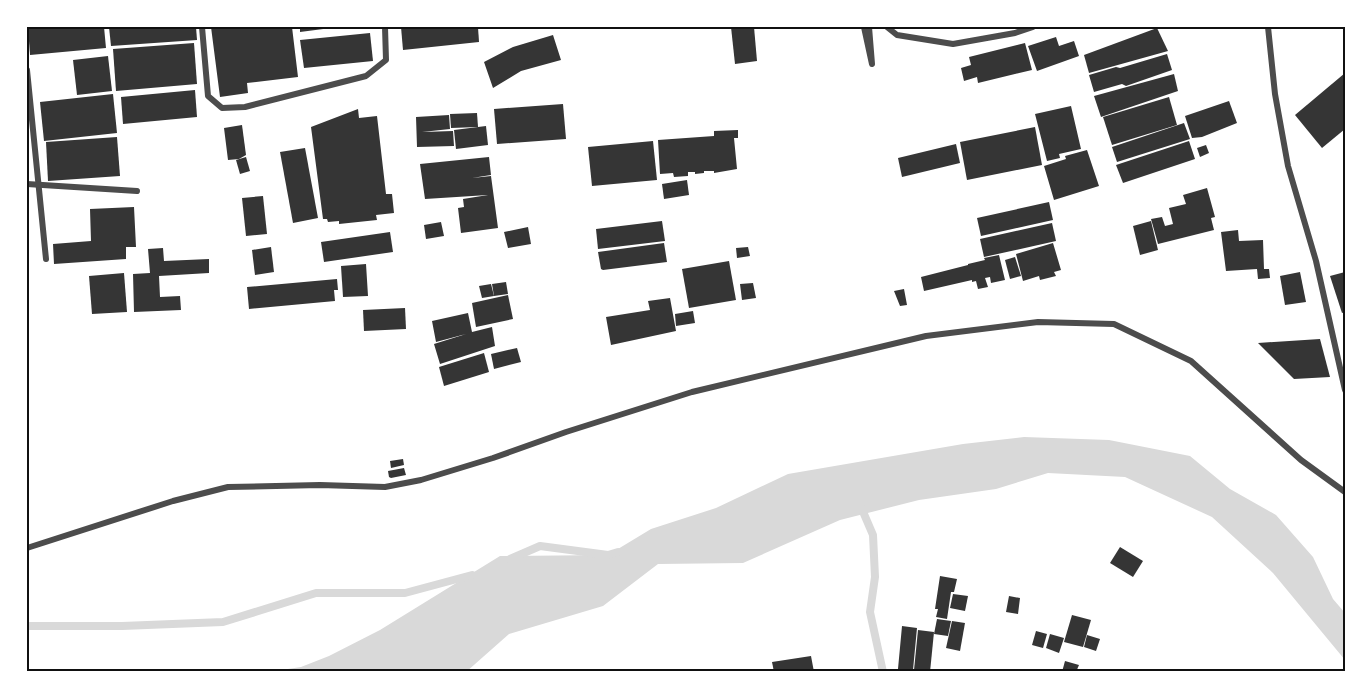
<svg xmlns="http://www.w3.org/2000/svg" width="1372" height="699" font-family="'Asap Condensed',sans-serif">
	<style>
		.water { fill: #d9d9d9 }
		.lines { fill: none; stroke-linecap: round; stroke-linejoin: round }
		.stream { stroke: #d9d9d9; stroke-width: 8 }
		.building { fill: #353535 }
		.minor { stroke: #4c4c4c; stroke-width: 6 }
		.neatline { fill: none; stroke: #111; stroke-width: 2 }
	</style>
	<rect width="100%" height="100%" fill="#fff"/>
	<!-- water -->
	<polygon class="water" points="1024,437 1109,440 1190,456 1230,489 1276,515 1313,557 1333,599 1345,613 1345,660 1273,573 1212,517 1125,477 1048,473 996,489 919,500 840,520 743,563 658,564 603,606 509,634 466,672 268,672 301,667 329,656 380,630 500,556 608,555 651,529 716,508 788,474 963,444"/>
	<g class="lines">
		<!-- stream -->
		<g class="stream">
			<polyline points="861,507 873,535 875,577 870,612 883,672"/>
			<polyline points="510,559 540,546 608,555 618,552"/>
			<polyline points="27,626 122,626 223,622 316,593 405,593 472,575"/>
		</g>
	</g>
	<!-- building -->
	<g class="building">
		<polygon points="28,27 104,27 106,48 30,55"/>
		<polygon points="109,27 196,27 197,40 111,46"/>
		<polygon points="211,27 292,27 298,77 247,83 248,93 220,97"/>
		<polygon points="300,27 331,27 331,28 300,32"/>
		<polygon points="401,27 478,27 479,42 403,50"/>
		<polygon points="731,27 754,27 757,61 735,64"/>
		<polygon points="1157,28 1168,51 1089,73 1084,55"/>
		<polygon points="370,33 373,61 304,68 300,40"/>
		<polygon points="553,35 561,60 521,71 493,88 484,62 513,47"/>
		<polygon points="1056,37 1059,46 1074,41 1079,56 1037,71 1028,46"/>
		<polygon points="194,43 197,84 116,91 113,49"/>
		<polygon points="1025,43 1032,70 978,83 977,77 964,81 961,68 971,65 969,57"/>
		<polygon points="1167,54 1172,70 1126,86 1122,84 1094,92 1089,75 1116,67 1120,68"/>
		<polygon points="108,56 112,91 77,95 73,60"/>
		<polygon points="1345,73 1345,129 1322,148 1295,115"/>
		<polygon points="1174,74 1178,91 1101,117 1094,96"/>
		<polygon points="195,90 197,117 123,124 121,97"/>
		<polygon points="113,94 117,133 44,141 40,102"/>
		<polygon points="1169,97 1177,125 1112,145 1103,117"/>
		<polygon points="1229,101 1237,123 1202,137 1192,138 1185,116"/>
		<polygon points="563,104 566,139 497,144 494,109"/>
		<polygon points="1071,106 1081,149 1059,154 1060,158 1047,161 1035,114"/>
		<polygon points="358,109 359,118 377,116 386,194 392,194 394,213 376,215 377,220 339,224 339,221 328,222 327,219 323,219 311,127"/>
		<polygon points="477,113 478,127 451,128 450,114"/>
		<polygon points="449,115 450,129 422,132 453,131 454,146 417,147 416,117"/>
		<polygon points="1184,123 1190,139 1117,162 1112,147"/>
		<polygon points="242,125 246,155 239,159 228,160 224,128"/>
		<polygon points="486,126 488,145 456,149 454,130"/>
		<polygon points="1035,127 1042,165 967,180 960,142"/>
		<polygon points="738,130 738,138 734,138 737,169 714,173 714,171 704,171 704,173 695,174 695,172 688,172 688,176 674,177 673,173 660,174 658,140 714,136 714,131"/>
		<polygon points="117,137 120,176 48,181 46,142"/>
		<polygon points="653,141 657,180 592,186 588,147"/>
		<polygon points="1189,141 1195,159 1123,183 1116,165"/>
		<polygon points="956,144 960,163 902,177 898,158"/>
		<polygon points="1206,145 1209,153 1200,157 1197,148"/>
		<polygon points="305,148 318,218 293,223 280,152"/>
		<polygon points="1087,150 1099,186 1054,200 1044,166 1066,159 1065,156"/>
		<polygon points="246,157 250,171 240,174 236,160"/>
		<polygon points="489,157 491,175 472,178 491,176 498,228 461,233 458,208 464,207 463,199 488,195 425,199 420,164"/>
		<polygon points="687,180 689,195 664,199 662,184"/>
		<polygon points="1207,188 1215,217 1211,218 1214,230 1158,244 1151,219 1162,217 1165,226 1173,224 1169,208 1186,204 1183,195"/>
		<polygon points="263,196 267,234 246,236 242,198"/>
		<polygon points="1049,202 1053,220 981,236 977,218"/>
		<polygon points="134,207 136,247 126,247 126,259 54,264 53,244 91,241 90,209"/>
		<polygon points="662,221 665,241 598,249 596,229"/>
		<polygon points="1151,221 1158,250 1140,255 1133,226"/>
		<polygon points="441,222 444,236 426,239 424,225"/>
		<polygon points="1052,223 1056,241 984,257 980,239"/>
		<polygon points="528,227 531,244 508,248 504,232"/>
		<polygon points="1238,230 1239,241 1263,240 1264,269 1269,269 1270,278 1258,279 1257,269 1226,271 1221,232"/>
		<polygon points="390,232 393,252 324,262 321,242"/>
		<polygon points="664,243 667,262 603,270 601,269 598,252"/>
		<polygon points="1053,243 1061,270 1054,272 1056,276 1040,280 1039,276 1023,281 1016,254"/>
		<polygon points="271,247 274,272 255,275 252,250"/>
		<polygon points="748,247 750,256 737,258 736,248"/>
		<polygon points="163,248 164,261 209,259 209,273 159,276 160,297 180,296 181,310 134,312 133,274 150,273 148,249"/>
		<polygon points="999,255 1005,280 991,283 990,277 985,278 988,287 978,289 976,281 972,282 972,280 924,291 921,277 968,265 968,264 985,260 984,258"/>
		<polygon points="1015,257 1021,276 1010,279 1005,260"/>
		<polygon points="729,261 736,300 689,308 682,269"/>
		<polygon points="366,264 368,296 343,297 341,266"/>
		<polygon points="1300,272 1306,302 1285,305 1280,276"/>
		<polygon points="1345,272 1345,312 1342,313 1330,276"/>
		<polygon points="124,273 127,312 92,314 89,276"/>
		<polygon points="337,279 338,290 334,290 335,301 249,309 247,287"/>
		<polygon points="506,282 508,294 494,296 492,284"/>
		<polygon points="753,283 756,298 742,300 740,284"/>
		<polygon points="491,284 494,296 482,298 479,286"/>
		<polygon points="904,289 907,305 900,306 894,291"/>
		<polygon points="508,295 513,319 476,327 472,303"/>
		<polygon points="670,298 676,331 611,345 606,317 650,310 648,301"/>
		<polygon points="405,308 406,329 364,331 363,310"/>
		<polygon points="693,311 695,323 676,326 675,314"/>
		<polygon points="468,313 472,332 492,327 495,346 440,364 434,344 466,334 436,342 432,321"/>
		<polygon points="1320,339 1330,377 1294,379 1258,343"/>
		<polygon points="517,348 521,362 494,369 491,354"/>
		<polygon points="484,353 489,372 444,386 439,367"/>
		<polygon points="403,459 404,465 391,468 390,461"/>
		<polygon points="404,468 406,475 391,478 389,477 388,471"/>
		<polygon points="1120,547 1143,561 1133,577 1110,563"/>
		<polygon points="940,576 957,579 954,592 951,592 947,619 936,617 938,609 935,609"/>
		<polygon points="953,594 968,596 965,611 950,608"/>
		<polygon points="1009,596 1020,598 1018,614 1006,612"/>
		<polygon points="1072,615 1091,620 1083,647 1064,642"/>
		<polygon points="937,619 951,621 948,636 934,634"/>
		<polygon points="952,621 965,623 960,651 946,648"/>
		<polygon points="902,626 917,628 913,670 898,669"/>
		<polygon points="918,630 934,632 930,672 914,670"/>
		<polygon points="1036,631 1047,634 1043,648 1032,645"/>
		<polygon points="1050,634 1064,638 1059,653 1046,648"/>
		<polygon points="1087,635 1100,639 1096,651 1084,647"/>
		<polygon points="811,656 814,672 774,672 772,662"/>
		<polygon points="1065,661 1079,665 1076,672 1062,672"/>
	</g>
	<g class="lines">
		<!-- minor -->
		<g class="minor">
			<polyline points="202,27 208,96 222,108 245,107 366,76 386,60 385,27"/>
			<polyline points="864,27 872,64 869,27"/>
			<polyline points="887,27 897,35 953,44 1015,33 1033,27"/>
			<polyline points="1268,27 1275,94 1288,166 1316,261 1345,390"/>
			<polyline points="27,70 46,259"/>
			<polyline points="27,184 137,191"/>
			<polyline points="27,548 173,501 228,487 320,485 385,487 421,480 493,458 566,432 692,392 926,336 1038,322 1114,324 1191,361 1301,460 1345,492"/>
		</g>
	</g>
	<!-- border -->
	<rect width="1372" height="699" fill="none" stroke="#ffffff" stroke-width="57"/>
	<rect x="28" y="28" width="1316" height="642" class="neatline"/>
</svg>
